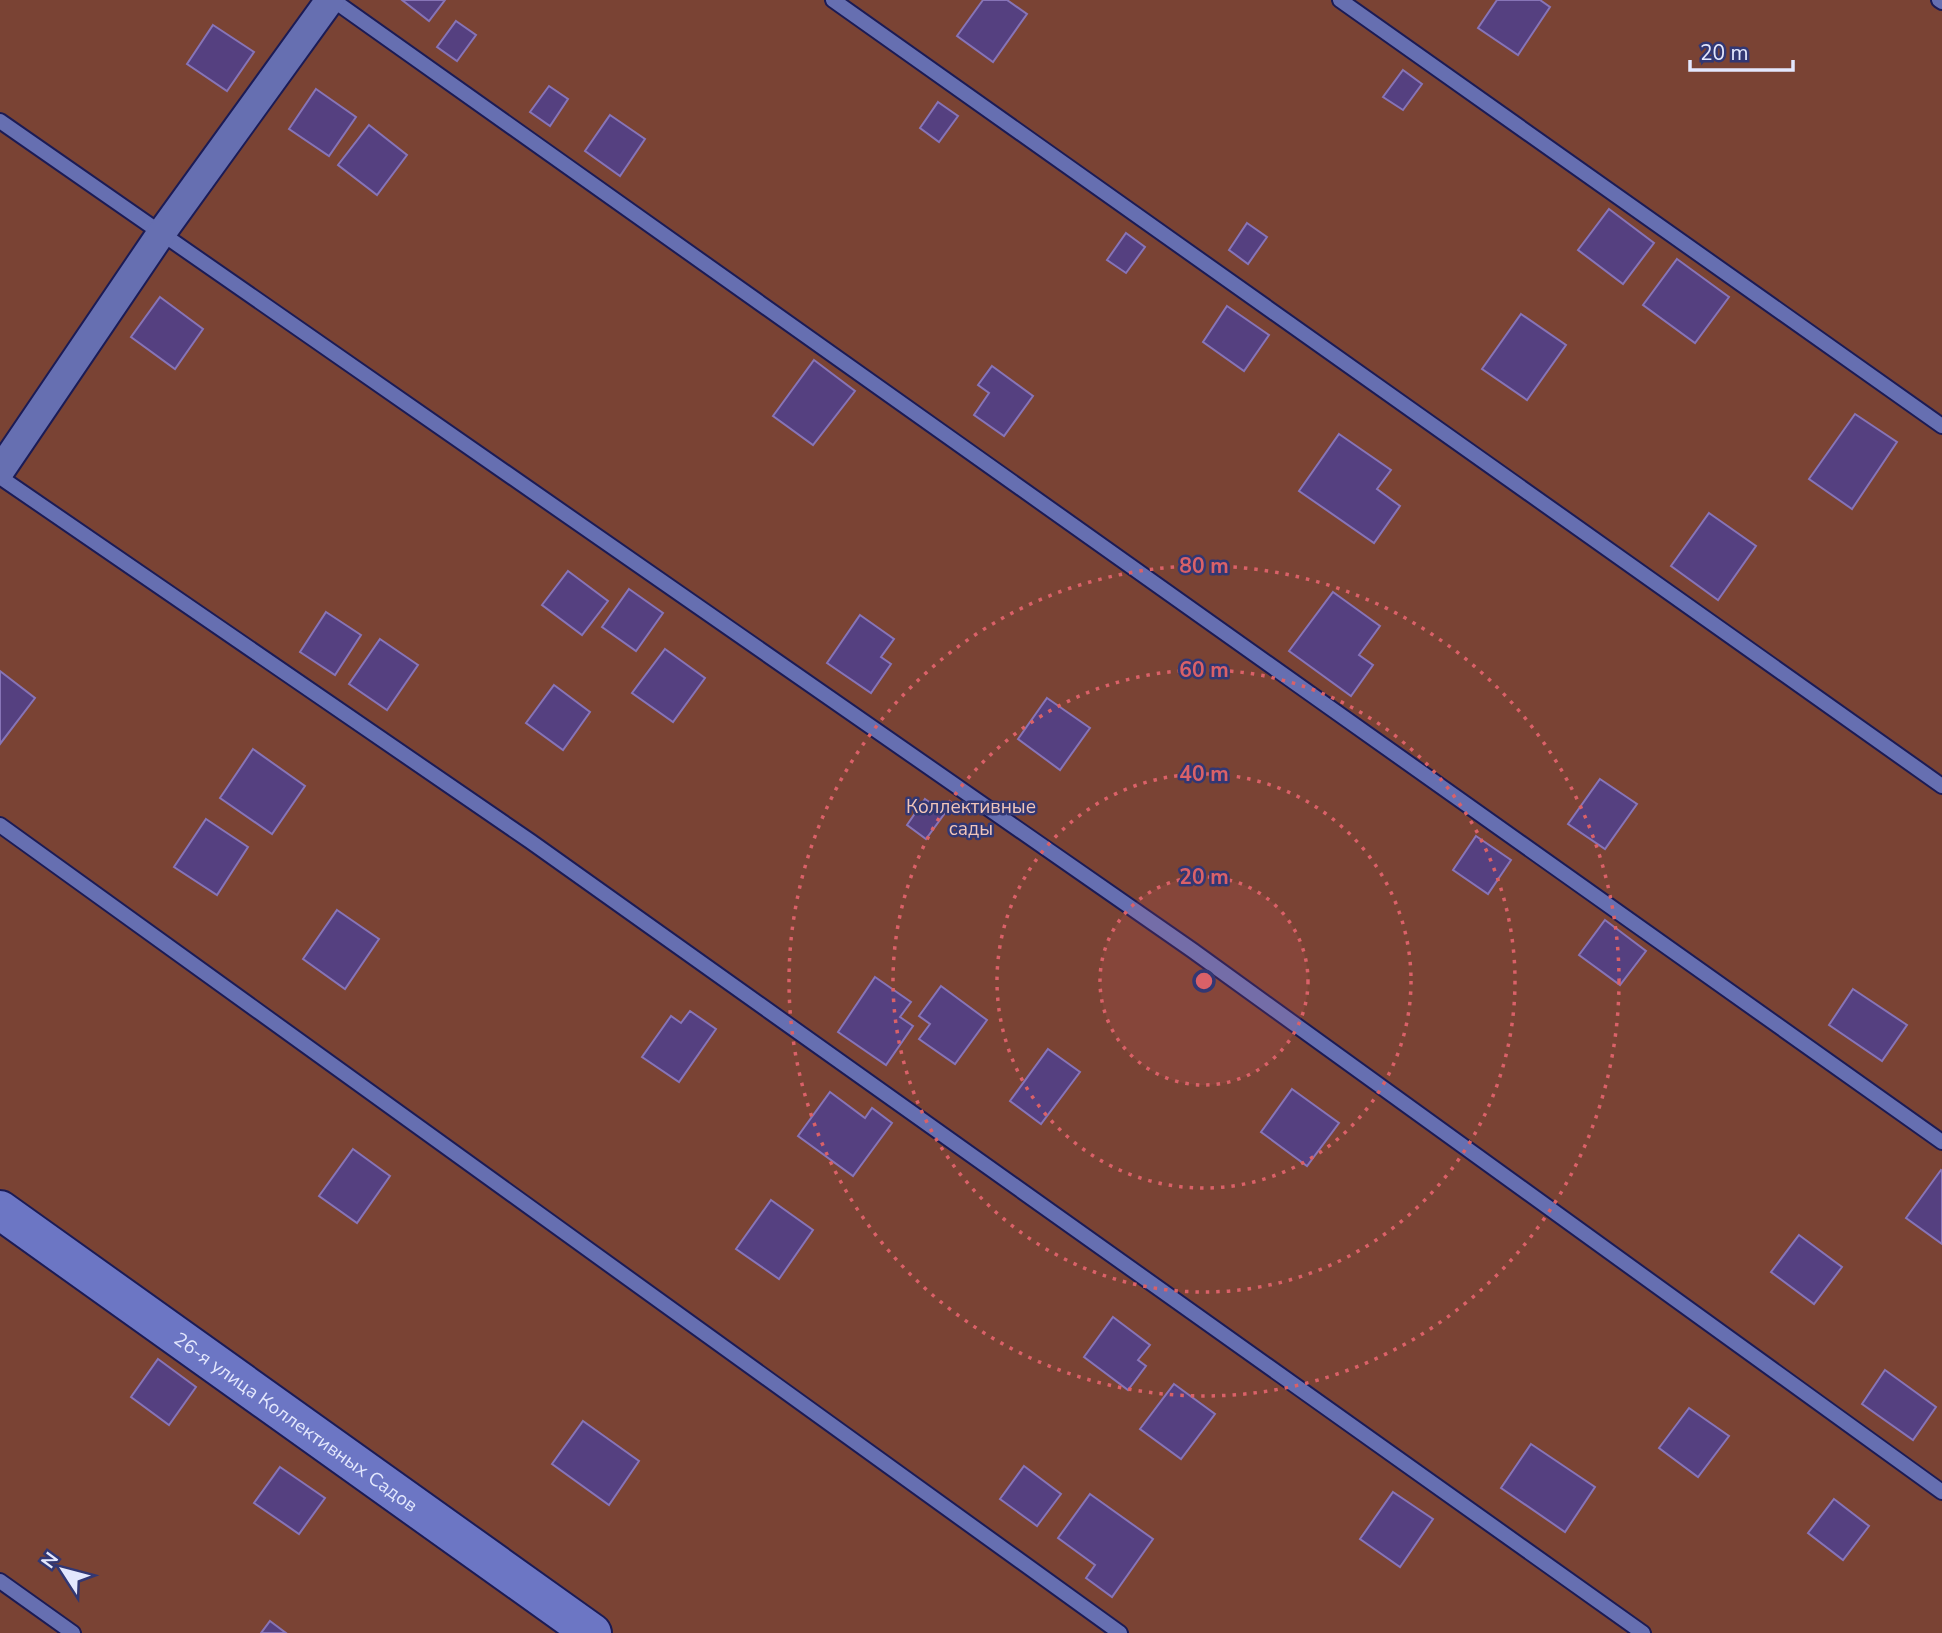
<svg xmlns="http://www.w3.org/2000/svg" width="1942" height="1633" font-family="'Nunito Sans',sans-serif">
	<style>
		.green { fill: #7a4334 }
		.building { fill: #554080; stroke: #8774b7; stroke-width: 2 }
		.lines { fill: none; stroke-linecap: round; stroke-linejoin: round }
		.lane-casing { stroke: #1b1b55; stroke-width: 18 }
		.street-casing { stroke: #1b1b55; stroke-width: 32 }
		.secondary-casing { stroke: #1b1b55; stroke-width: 42 }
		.lane { stroke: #666fb1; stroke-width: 14 }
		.street { stroke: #666fb1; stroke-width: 28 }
		.secondary { stroke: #6c76c4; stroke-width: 38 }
		.ring { fill: none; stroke: #da6168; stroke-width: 3.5; stroke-dasharray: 3.5 7 }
		.labels { text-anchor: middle; stroke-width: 5; stroke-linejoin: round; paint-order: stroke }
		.park-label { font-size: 19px; fill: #f1c5b8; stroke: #323773 }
		.street-label { font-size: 19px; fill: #e3e7fd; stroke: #323773 }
		.centre { fill: #da6168; stroke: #323773; stroke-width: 3.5 }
		.ring-label { font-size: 21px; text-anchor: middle; font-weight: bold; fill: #da6168; stroke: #323773; stroke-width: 5; stroke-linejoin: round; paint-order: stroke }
	</style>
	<rect width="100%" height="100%" fill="#323773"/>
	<!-- green -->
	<rect class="green" x="0" y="0" width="1942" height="1633"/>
	<!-- building -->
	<g class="building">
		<polygon points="402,0 445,0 429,21"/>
		<polygon points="983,0 1007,0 1027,14 993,62 957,36"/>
		<polygon points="1497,0 1540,0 1550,7 1518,55 1478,28"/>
		<polygon points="456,21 476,35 457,61 437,47"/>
		<polygon points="213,25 254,52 227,91 187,64"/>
		<polygon points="1403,70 1422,84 1403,110 1383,97"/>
		<polygon points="549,86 568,99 550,126 530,112"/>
		<polygon points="316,89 356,117 329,156 289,129"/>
		<polygon points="938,102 958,116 939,142 920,128"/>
		<polygon points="610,115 645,139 620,176 585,151"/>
		<polygon points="369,125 407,155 377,195 338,165"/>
		<polygon points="1609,209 1654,243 1623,284 1578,250"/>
		<polygon points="1247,223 1267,237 1248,264 1229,250"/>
		<polygon points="1126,233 1145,247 1126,273 1107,260"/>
		<polygon points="1677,259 1729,297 1695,343 1643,305"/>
		<polygon points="160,297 203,329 175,369 131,337"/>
		<polygon points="1227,306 1269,335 1244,371 1203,342"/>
		<polygon points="1521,314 1566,345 1527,400 1482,369"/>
		<polygon points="814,360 855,391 813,445 773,416"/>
		<polygon points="992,366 1033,396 1004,436 974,415 989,393 978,385"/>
		<polygon points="1855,414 1897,442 1852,509 1809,479"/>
		<polygon points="1339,434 1391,470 1377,489 1400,506 1374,543 1299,491"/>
		<polygon points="1709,513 1756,546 1718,600 1671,566"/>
		<polygon points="568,571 608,601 582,635 542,605"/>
		<polygon points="629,589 663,613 636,651 602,627"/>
		<polygon points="1333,592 1380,626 1359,655 1373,665 1351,696 1289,651"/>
		<polygon points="326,612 361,635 335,675 300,652"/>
		<polygon points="860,615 894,639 881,657 891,664 871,693 827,663"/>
		<polygon points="380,639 418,665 387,710 349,684"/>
		<polygon points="665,649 705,678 673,722 632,693"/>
		<polygon points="0,671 35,698 0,744"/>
		<polygon points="554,685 590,712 563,750 526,723"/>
		<polygon points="1047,698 1090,728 1060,770 1018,739"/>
		<polygon points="253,749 305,786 272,834 220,798"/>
		<polygon points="1600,779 1637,804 1605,849 1568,824"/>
		<polygon points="925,799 945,813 926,839 907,825"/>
		<polygon points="206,819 248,847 217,895 174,867"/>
		<polygon points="1476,836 1511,860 1488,894 1453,870"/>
		<polygon points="337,910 379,939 345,989 303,959"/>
		<polygon points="1605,920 1646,951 1620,985 1579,955"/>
		<polygon points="875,977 911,1002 900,1017 913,1026 886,1065 838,1032"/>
		<polygon points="941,986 987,1020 955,1064 919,1039 930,1024 919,1016"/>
		<polygon points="1853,989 1907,1025 1882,1061 1829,1025"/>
		<polygon points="690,1011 716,1029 679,1082 642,1057 671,1016 681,1023"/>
		<polygon points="1048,1049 1080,1072 1041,1124 1010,1101"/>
		<polygon points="1292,1089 1339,1123 1307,1166 1261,1132"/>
		<polygon points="830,1092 865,1118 872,1108 892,1123 853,1176 798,1136"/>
		<polygon points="353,1149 390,1176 357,1223 319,1196"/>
		<polygon points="1941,1170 1942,1171 1942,1244 1906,1218"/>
		<polygon points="771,1200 813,1230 779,1279 736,1249"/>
		<polygon points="1799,1235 1842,1267 1814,1304 1771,1272"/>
		<polygon points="1113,1317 1150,1345 1138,1360 1146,1366 1128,1390 1084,1357"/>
		<polygon points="158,1359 196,1387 169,1425 131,1397"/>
		<polygon points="1885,1370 1936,1407 1913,1440 1862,1404"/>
		<polygon points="1174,1384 1215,1414 1181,1459 1140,1429"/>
		<polygon points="1689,1408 1729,1436 1698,1477 1659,1448"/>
		<polygon points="583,1421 639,1461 609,1505 552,1464"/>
		<polygon points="1531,1444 1595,1487 1565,1532 1501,1488"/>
		<polygon points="1024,1466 1061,1494 1037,1526 1000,1499"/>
		<polygon points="280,1467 325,1498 299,1534 254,1503"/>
		<polygon points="1393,1492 1433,1519 1400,1567 1360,1539"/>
		<polygon points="1090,1494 1153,1539 1112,1597 1086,1578 1095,1565 1058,1538"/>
		<polygon points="1834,1499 1869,1526 1843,1560 1808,1533"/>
		<polygon points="270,1621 286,1633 261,1633"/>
	</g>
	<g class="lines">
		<!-- lane casing -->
		<g class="lane-casing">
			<g id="lane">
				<polyline points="333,0 1942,1142"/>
				<polyline points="833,0 1942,786"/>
				<polyline points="1340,0 1942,426"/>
				<polyline points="1939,0 1942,2"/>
				<polyline points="0,121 1192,950 1942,1492"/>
				<polyline points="0,477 530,841 1643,1633"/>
				<polyline points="0,825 1120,1633"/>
				<polyline points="0,1581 73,1633"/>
			</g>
		</g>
		<!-- street casing -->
		<g class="street-casing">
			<polyline id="street" points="0,471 160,235 330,0"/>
		</g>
		<!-- secondary casing -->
		<g class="secondary-casing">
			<g id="secondary">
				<path id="s1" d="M0 1210 592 1633"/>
			</g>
		</g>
		<!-- lane -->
		<use href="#lane" class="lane"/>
		<!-- street -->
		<use href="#street" class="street"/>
		<!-- secondary -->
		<use href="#secondary" class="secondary"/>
	</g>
	<!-- distance rings -->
	<circle cx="1204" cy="981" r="104" fill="#da6168" fill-opacity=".12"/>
	<g class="ring">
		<circle cx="1204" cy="981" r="104"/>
		<circle cx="1204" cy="981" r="207"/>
		<circle cx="1204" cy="981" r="311"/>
		<circle cx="1204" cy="981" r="415"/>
	</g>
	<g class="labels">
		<!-- park labels -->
		<g class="park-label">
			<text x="971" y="813">Коллективные<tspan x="971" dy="22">сады</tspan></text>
		</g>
		<!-- street labels -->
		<g class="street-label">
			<text dy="7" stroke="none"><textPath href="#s1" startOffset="364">26-я улица Коллективных Садов</textPath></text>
		</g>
	</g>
	<circle cx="1204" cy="981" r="10" class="centre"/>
	<g class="ring-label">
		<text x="1204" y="573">80 m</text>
		<text x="1204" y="677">60 m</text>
		<text x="1204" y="781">40 m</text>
		<text x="1204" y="884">20 m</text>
	</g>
	<!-- north arrow -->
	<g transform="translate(63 1570) rotate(306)" stroke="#323773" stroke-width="5" paint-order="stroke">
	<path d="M0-5L12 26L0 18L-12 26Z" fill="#e3e7fd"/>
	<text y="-10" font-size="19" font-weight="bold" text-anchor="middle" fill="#e3e7fd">N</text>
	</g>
	<!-- scale -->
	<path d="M1690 60v10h103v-10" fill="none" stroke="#e3e7fd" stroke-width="3.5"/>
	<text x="1700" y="60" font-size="21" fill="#e3e7fd" stroke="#323773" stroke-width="5" paint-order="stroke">20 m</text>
</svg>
